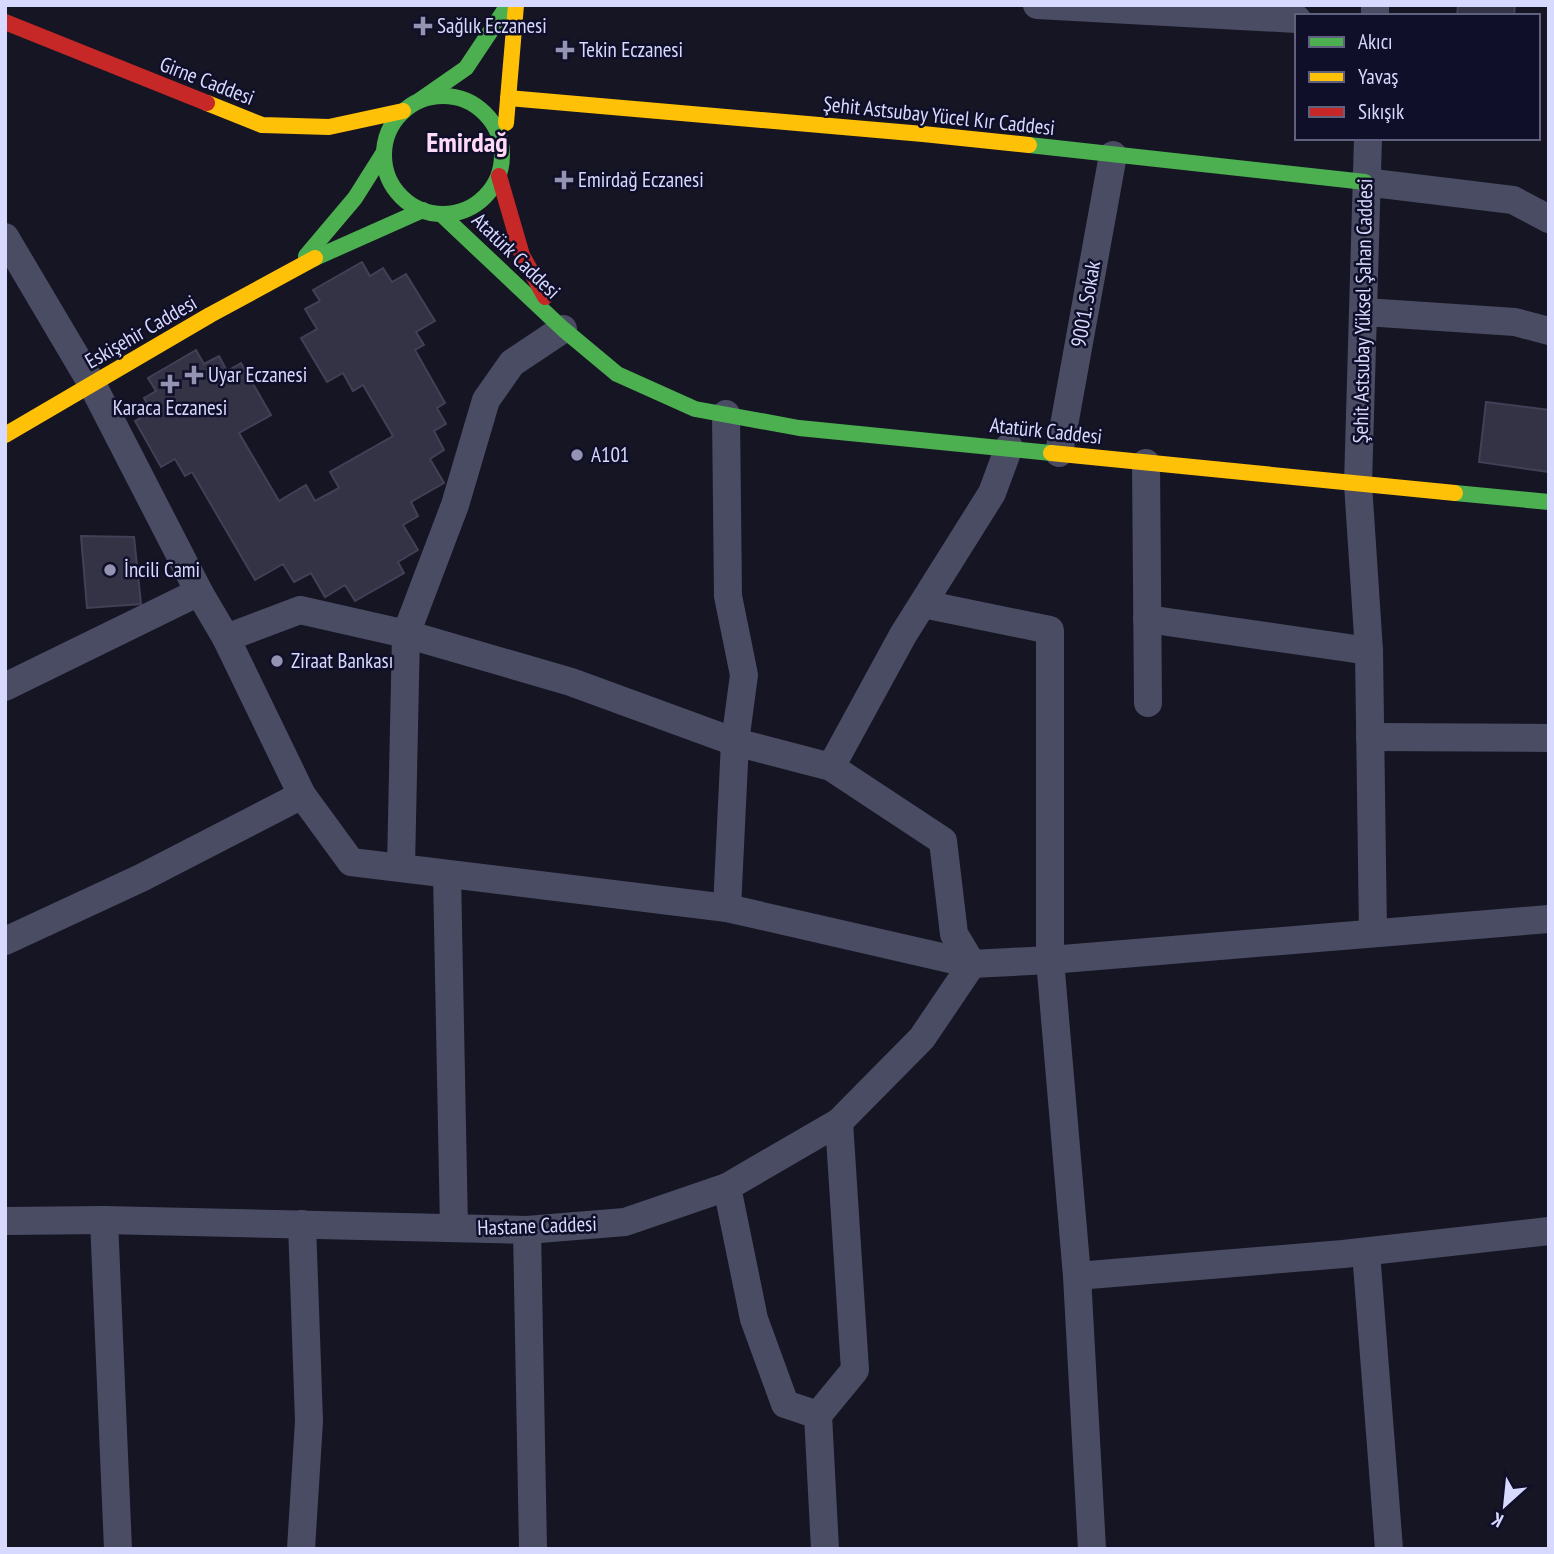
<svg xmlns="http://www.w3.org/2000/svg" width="1554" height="1554" font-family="'PT Sans Narrow',sans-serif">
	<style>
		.building { fill: #343345; stroke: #414057; stroke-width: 2 }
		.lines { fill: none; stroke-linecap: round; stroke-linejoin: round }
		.street { stroke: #4a4c64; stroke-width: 28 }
		.fast { stroke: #4caf50; stroke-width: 16 }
		.slow { stroke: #ffc107; stroke-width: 16 }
		.jam { stroke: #c62828; stroke-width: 16 }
		.poi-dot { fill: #9494b2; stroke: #100f29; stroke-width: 2.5 }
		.labels { text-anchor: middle; stroke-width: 5; stroke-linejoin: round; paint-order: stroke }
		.poi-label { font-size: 21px; fill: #d8d9ff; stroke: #100f29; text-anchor: start }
		.street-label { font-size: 21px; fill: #d8d9ff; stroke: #100f29 }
		.district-label { font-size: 28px; font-weight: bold; fill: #ffdaf7; stroke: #100f29 }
	</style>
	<rect width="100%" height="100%" fill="#161523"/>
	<!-- building -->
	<g class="building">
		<polygon points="1458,5 1515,5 1514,16 1457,16"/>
		<polygon points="362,262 370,276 383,268 392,282 406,274 435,321 416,332 424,345 415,350 445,403 437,408 446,424 434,431 444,450 430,459 444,483 411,502 418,516 403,525 418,550 398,562 404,573 355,601 345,585 325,597 311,573 294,582 283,564 255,580 192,472 185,476 175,459 161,467 135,421 152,412 144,398 156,391 148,378 196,350 204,364 219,356 227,371 241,363 271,415 239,433 279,501 306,485 315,501 339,488 330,472 393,436 363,385 353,391 343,373 327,382 301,338 317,329 305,309 320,301 313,290"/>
		<polygon points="1486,402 1549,410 1549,472 1479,462"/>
		<polygon points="81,536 134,537 141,604 87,608"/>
	</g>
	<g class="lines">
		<!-- street -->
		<g class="street">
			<polyline points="1037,5 1297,19"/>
			<polyline points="1375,16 1375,5"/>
			<polyline points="1368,138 1358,484 1369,651 1373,933"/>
			<polyline points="1365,182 1513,200 1549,219"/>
			<polyline points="5,237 92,384 199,592 226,638 302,795 351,862 727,908 972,964 1050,960 1549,919"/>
			<polyline points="1365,312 1515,322 1549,331"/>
			<polyline points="726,414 728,596 744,675 735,742 831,767 903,635 992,493 1009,447"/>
			<polyline points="1059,453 1113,155"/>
			<polyline points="1146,463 1148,703"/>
			<polyline points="923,604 1050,630 1050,960 1077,1276 1092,1549"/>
			<polyline points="1147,619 1369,651"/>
			<polyline points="226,638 300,610 406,634 571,682 735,742 727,908"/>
			<polyline points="5,687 199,592"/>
			<polyline points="1370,737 1549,738"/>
			<polyline points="831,767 943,841 954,934 972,964"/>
			<polyline points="401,867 406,634 455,505 486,400 512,363 563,329"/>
			<polyline points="447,874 454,1228"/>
			<polyline points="5,941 141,878 302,795"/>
			<polyline points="727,1187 754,1319 785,1404 818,1415 825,1549"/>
			<polyline points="104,1220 118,1549"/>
			<polyline points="5,1221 104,1220 527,1230 625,1222 727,1187 839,1122 922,1038 972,964"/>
			<polyline points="527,1230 533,1549"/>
			<polyline points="1366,1252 1389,1549"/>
			<polyline points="1077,1276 1343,1254 1549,1231"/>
			<polyline points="818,1415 855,1370 839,1122"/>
			<polyline points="301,1549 309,1421 302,1224"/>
		</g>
		<!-- fast -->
		<g class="fast">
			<circle cx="443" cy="155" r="59"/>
			<polyline points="420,100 466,68 508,5"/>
			<polyline points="1029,145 1365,182"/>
			<polyline points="441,214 563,329 617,374 695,409 799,428 1051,453"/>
			<polyline points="306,256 355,198 384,152"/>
			<polyline points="315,258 423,210"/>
			<polyline points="1455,493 1549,502"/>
		</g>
		<!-- slow -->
		<g class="slow">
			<polyline points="508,98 923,134 1029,145"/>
			<polyline points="207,103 262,125 329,127 403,111"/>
			<polyline points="506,123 516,5"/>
			<polyline points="5,435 210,315 315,258"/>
			<polyline points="1051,453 1455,493"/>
		</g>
		<!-- jam -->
		<g class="jam">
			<polyline points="5,22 207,103"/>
			<polyline points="499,176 522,255 545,297"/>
		</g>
	</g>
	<!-- markers -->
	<g class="poi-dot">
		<path d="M419.5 15.5h7v7h7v7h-7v7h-7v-7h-7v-7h7z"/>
		<path d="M561.5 39.5h7v7h7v7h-7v7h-7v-7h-7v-7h7z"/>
		<path d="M560.5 169.5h7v7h7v7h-7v7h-7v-7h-7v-7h7z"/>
		<path d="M190.5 364.5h7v7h7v7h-7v7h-7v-7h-7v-7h7z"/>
		<path d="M166.5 373.5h7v7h7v7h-7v7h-7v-7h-7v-7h7z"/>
		<circle cx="577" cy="455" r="7"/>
		<circle cx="110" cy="570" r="7"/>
		<circle cx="277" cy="661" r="7"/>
	</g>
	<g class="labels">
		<!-- poi labels -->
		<g class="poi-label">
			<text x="437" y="33">Sağlık Eczanesi</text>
			<text x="579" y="57">Tekin Eczanesi</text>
			<text x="578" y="187">Emirdağ Eczanesi</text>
			<text x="208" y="382">Uyar Eczanesi</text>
			<text x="170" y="415" text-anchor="middle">Karaca Eczanesi</text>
			<text x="591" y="462">A101</text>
			<text x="124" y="577">İncili Cami</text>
			<text x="291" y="668">Ziraat Bankası</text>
		</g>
		<!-- street labels -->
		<g class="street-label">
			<text transform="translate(207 81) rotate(21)" y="7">Girne Caddesi</text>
			<text transform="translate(939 116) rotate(6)" y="7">Şehit Astsubay Yücel Kır Caddesi</text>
			<text transform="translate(516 256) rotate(44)" y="7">Atatürk Caddesi</text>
			<text transform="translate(1086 304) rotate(-80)" y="7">9001. Sokak</text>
			<text transform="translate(1363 311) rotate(-89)" y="7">Şehit Astsubay Yüksel Şahan Caddesi</text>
			<text transform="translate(141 332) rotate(-30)" y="7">Eskişehir Caddesi</text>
			<text transform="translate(1046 431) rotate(6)" y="7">Atatürk Caddesi</text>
			<text transform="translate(537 1226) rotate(-2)" y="7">Hastane Caddesi</text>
		</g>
		<!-- district labels -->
		<g class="district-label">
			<text x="467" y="152">Emirdağ</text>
		</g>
	</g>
	<!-- border -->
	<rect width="1554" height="1554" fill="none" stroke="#d8d9ff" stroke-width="14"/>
	<!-- legend -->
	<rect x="1295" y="14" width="245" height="126" fill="#100f29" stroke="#60607f" stroke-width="2"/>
	<rect x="1309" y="37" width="35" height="10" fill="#4caf50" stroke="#60607f" stroke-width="2"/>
	<text x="1358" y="49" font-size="21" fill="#d8d9ff">Akıcı</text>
	<rect x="1309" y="72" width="35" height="10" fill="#ffc107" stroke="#60607f" stroke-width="2"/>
	<text x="1358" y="84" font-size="21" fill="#d8d9ff">Yavaş</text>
	<rect x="1309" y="107" width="35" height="10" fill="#c62828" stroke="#60607f" stroke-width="2"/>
	<text x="1358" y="119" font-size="21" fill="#d8d9ff">Sıkışık</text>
	<!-- north arrow -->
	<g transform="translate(1505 1505) rotate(207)" stroke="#100f29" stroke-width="5" paint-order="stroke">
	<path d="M0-5L12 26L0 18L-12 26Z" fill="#d8d9ff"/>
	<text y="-10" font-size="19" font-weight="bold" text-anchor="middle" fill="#d8d9ff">K</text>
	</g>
</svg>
